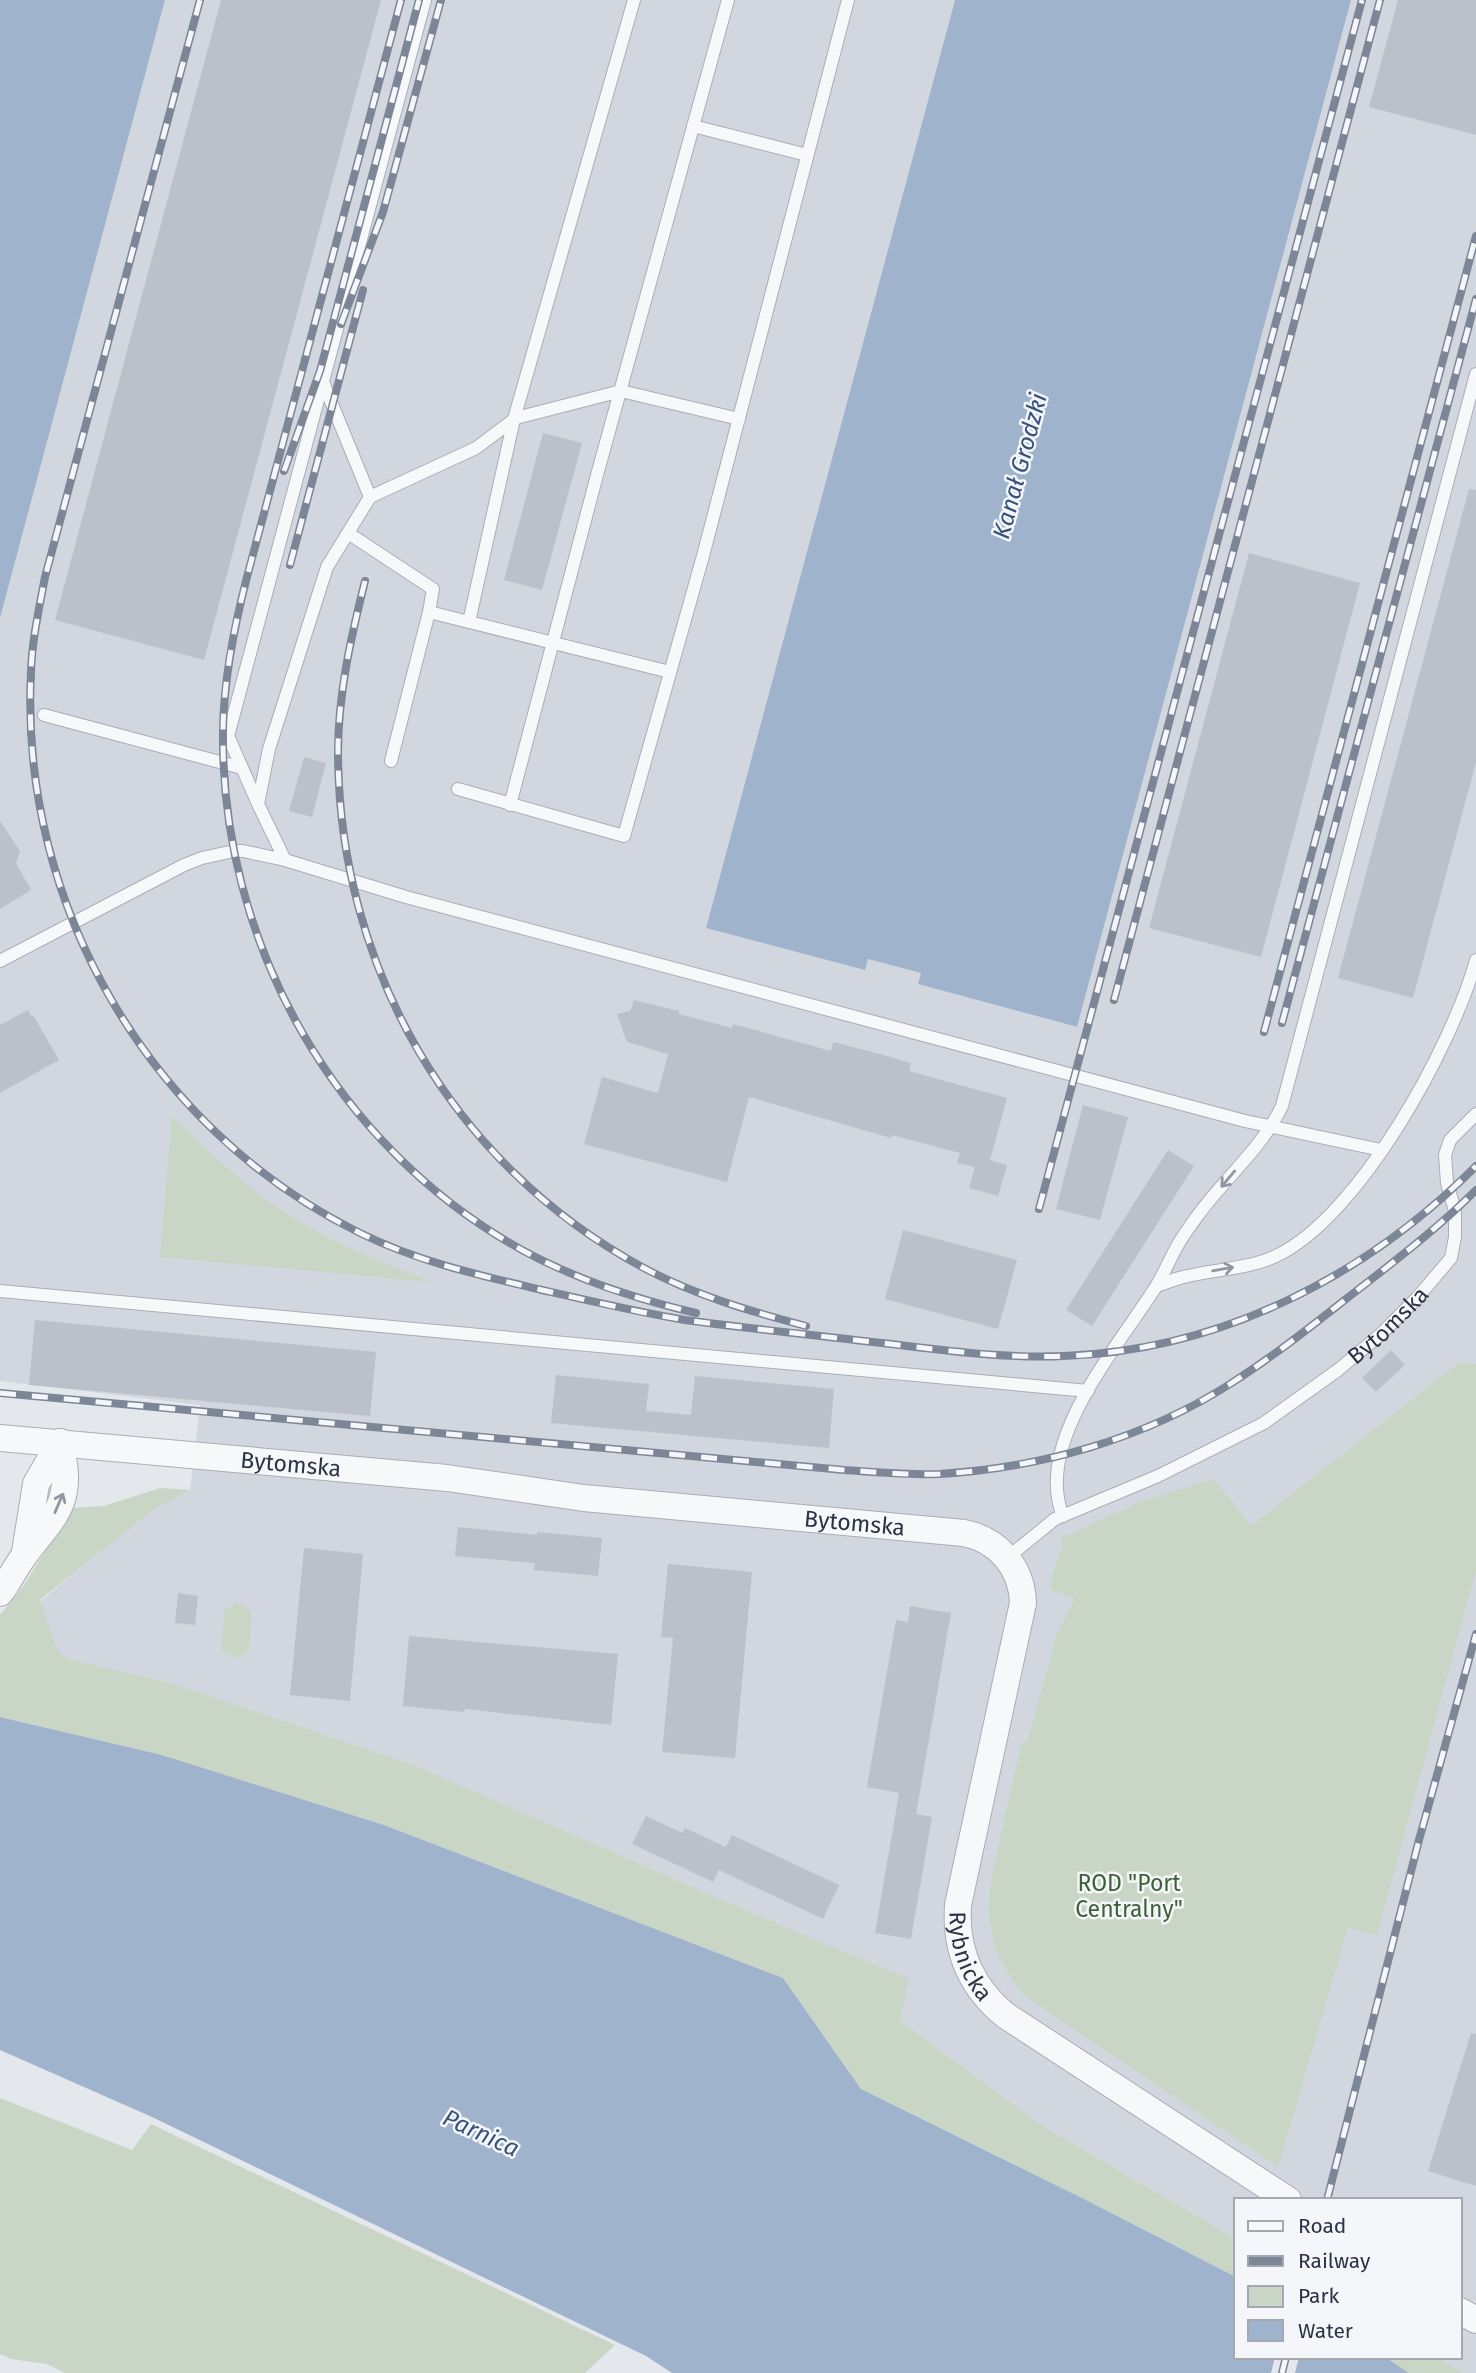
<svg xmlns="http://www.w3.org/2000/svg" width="1476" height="2373" font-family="'Fira Sans',sans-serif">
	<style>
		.built { fill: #d2d6de }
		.green { fill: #c9d6c5 }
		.water { fill: #9fb4cc }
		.pier { fill: #e4e7ec }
		.building { fill: #bbc0ca }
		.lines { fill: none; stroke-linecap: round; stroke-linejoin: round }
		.lane-casing { stroke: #a9aeb7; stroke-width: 14 }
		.street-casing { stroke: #a9aeb7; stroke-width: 28 }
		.lane { stroke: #f7f8fa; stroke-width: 12 }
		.street { stroke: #f7f8fa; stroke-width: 26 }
		.rail-casing { stroke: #7d8696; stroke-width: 8 }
		.rail { stroke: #f4f6f9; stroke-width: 5; stroke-dasharray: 16; stroke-linecap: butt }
		.oneway { stroke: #9196a0 }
		.labels { text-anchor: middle; stroke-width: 5; stroke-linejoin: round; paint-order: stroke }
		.street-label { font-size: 23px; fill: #2b3445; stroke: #f4f6f9 }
		.park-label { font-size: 23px; fill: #3f6138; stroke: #f4f6f9 }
		.water-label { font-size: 24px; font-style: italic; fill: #34527a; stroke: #f4f6f9 }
	</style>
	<rect width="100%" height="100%" fill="#e4e7ec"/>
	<!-- built -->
	<polygon class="built" points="165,0 955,0 706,928 865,969 868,959 921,973 919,984 1076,1027 1351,0 1476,0 1476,2373 1463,2373 1437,2357 1460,2357 1460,2200 1236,2200 1236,2239 1046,2128 900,2021 908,1979 741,1908 414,1765 171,1683 59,1657 36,1605 152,1508 190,1491 200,1405 0,1381 0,618"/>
	<!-- green -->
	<g class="green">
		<path d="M172 1116C199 1142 226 1168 256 1192 308 1232 371 1260 433 1282L160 1257Z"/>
		<polygon points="1460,1362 1476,1364 1476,1570 1377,1935 1348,1928 1278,2167 1022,1994 1001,1962 993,1941 988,1908 992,1875 1022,1741 1027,1742 1058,1631 1075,1598 1050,1589 1057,1559 1064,1544 1059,1539 1138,1503 1214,1479 1251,1526"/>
		<polygon points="160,1488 191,1490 155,1508 40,1600 55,1645 59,1652 68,1659 171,1683 414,1765 741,1908 909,1979 900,2021 1046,2128 1236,2239 1236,2277 1084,2199 861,2089 783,1978 384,1825 162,1755 0,1717 0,1615 24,1585 72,1508 104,1506"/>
		<polygon points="237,1603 249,1609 252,1617 248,1652 237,1658 223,1652 221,1649 225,1609"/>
		<polygon points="0,2098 132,2150 151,2124 615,2345 585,2373 65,2373 47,2364 11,2359 0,2354"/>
		<polygon points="1385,2357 1437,2357 1463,2373 1409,2373"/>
	</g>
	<!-- water -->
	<g class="water">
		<polygon points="0,0 165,0 0,618"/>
		<polygon points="955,0 1351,0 1077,1027 918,984 921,973 868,959 865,970 706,928"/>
		<polygon points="0,1717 162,1755 384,1825 783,1978 861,2089 1084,2199 1236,2277 1236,2357 1385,2357 1409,2373 672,2373 646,2356 152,2117 0,2050"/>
	</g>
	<!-- pier -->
	<polygon class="pier" points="1275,2357 1299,2357 1295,2373 1271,2373"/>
	<!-- building -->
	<g class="building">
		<polygon points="221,0 381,0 204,660 55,620"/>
		<polygon points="1398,0 1476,0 1476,135 1369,107"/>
		<polygon points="543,433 582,443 542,590 504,580"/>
		<polygon points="1469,489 1476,490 1476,762 1413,998 1338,978"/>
		<polygon points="1249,553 1360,583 1261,957 1149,928"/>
		<polygon points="304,757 326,763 312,817 289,811"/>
		<polygon points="0,821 20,851 16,863 31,890 0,909"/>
		<polygon points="634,1000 679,1011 679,1014 732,1028 733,1024 831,1051 833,1042 880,1054 911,1063 909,1071 1007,1098 990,1160 1007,1165 998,1196 969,1188 975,1167 957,1163 960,1153 892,1135 891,1138 749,1097 727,1182 584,1144 602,1077 658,1093 668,1054 627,1042 617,1014 630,1011"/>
		<polygon points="28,1010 31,1016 33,1015 59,1060 0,1093 0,1025"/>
		<polygon points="1083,1105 1128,1117 1100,1220 1056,1209"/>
		<polygon points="1168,1150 1194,1166 1092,1326 1066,1310"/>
		<polygon points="903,1230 1017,1260 998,1329 885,1299"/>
		<polygon points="35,1320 376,1352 370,1416 29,1385"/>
		<polygon points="1391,1350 1405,1365 1376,1392 1362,1378"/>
		<polygon points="556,1375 649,1384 646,1411 691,1415 695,1376 834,1389 829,1448 551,1423"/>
		<polygon points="458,1527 537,1535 537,1532 602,1538 598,1576 534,1570 535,1563 455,1556"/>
		<polygon points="304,1548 363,1554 350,1701 290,1695"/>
		<polygon points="668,1564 752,1572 735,1758 662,1752 673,1638 661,1637"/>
		<polygon points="178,1593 198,1596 195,1625 175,1623"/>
		<polygon points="910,1606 951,1613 916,1814 932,1817 911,1939 875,1933 899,1793 867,1787 896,1620 908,1622"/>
		<polygon points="409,1636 618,1654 611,1725 465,1709 464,1712 403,1706"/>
		<polygon points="646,1816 682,1833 685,1828 726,1847 732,1835 839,1885 823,1919 719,1870 713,1882 632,1844"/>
		<polygon points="1471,2033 1476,2034 1476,2186 1428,2171"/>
	</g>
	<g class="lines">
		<!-- lane casing -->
		<g class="lane-casing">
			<g id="lane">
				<polyline points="693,126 807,155"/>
				<polyline points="323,382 370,497"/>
				<polyline points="348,533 433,589 429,612"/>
				<polyline points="469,622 514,419 634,0"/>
				<polyline points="44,715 242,768"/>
				<polyline points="391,761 429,612 670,672"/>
				<polyline points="458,789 624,836 703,556 848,0"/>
				<polyline points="258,804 228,736 425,0"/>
				<polyline points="510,805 597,475 728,0"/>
				<polyline points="285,860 258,804 269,749 327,567 370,497 476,448 516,418 621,391 739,419"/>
				<polyline points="0,961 184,865 202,858 234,851 243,851 285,860 406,897 1245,1121 1381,1150"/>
				<path d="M1157 1286C1167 1282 1177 1278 1188 1276 1217 1269 1248 1269 1276 1256 1359 1217 1452 1047 1476 960"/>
				<polyline points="0,1291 1088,1391"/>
				<path d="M1063 1516C1033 1443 1118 1347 1155 1288 1163 1276 1168 1263 1175 1250 1181 1238 1190 1226 1198 1215 1225 1178 1262 1148 1282 1106L1476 374"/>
				<path id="s1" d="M1007 1558 1055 1519 1158 1476 1264 1423 1338 1370 1381 1334 1417 1298 1451 1258 1455 1237V1211L1447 1183 1445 1155 1450 1140 1476 1114"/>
			</g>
		</g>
		<!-- street casing -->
		<g class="street-casing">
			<g id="street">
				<path id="s2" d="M0 1438 447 1478 584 1498 964 1533C999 1540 1022 1568 1023 1603L958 1905C955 1950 971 1987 1005 2015L1288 2200"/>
				<polyline points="25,1552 36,1484 60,1442"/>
				<path d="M0 1593C9 1581 15 1568 24 1556 38 1535 60 1517 64 1491 67 1475 63 1458 60 1442"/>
				<polyline points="1460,2311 1476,2320"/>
			</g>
		</g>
		<!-- lane -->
		<use href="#lane" class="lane"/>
		<!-- street -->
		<use href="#street" class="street"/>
		<!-- rail casing -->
		<g class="rail-casing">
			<g id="rail">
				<path d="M200 0 45 577C39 609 32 640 31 672 19 905 150 1130 360 1233 419 1262 478 1275 542 1290 590 1301 637 1312 685 1320 745 1328 804 1334 864 1341 930 1348 997 1359 1064 1356 1222 1350 1366 1276 1476 1166"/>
				<path d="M401 0 247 577C234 627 224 678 223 729 220 943 335 1146 522 1250 577 1280 636 1299 696 1313"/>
				<polyline points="341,324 383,212 441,0"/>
				<polyline points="284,471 320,371 419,0"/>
				<polyline points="290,565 363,290"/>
				<path d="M365 581C351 637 338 694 338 753 339 968 452 1164 642 1267 694 1295 749 1311 806 1326"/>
				<polyline points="1114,1000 1380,0"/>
				<polyline points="1282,1023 1476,299"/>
				<polyline points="1264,1032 1476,236"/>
				<polyline points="1039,1209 1362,0"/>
				<path d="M0 1393 844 1470C875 1472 907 1475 939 1474 1040 1468 1144 1439 1230 1384 1271 1358 1308 1329 1346 1299 1391 1264 1436 1230 1476 1190"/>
				<polyline points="1327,2200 1419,1840 1476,1634"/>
				<polyline points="1282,2373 1286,2357"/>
			</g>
		</g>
		<!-- rail -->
		<use href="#rail" class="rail"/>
	</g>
	<!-- one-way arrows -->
	<defs><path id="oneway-shaft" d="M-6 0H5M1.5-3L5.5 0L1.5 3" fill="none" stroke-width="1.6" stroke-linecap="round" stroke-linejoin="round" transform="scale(1.75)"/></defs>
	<g class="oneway">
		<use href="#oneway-shaft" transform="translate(1228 1179) rotate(130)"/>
		<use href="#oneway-shaft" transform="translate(1223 1269) rotate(-10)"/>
		<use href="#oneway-shaft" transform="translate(59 1503) rotate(-67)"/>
	</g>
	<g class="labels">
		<!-- street labels -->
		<g class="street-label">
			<text dy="8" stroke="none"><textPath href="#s1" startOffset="450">Bytomska</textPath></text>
			<text dy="8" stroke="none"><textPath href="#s2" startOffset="292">Bytomska</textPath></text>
			<text dy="8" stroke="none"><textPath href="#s2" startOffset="859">Bytomska</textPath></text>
			<text dy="8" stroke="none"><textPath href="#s2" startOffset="1430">Rybnicka</textPath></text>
		</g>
		<!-- park labels -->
		<g class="park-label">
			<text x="1129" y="1891">ROD "Port<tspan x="1129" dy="26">Centralny"</tspan></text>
		</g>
		<!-- water labels -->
		<g class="water-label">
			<text transform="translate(1020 466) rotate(-75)" y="8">Kanał Grodzki</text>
			<text transform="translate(481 2133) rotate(25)" y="8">Parnica</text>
		</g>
	</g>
	<!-- legend -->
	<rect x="1234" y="2198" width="228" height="161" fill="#f4f6f9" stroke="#a4a8b1" stroke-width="2"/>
	<rect x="1248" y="2221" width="35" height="10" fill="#f7f8fa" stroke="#a4a8b1" stroke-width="2"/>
	<text x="1298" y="2233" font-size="21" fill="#2b3445">Road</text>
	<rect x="1248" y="2256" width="35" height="10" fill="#7d8696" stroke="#a4a8b1" stroke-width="2"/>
	<text x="1298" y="2268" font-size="21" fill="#2b3445">Railway</text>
	<rect x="1248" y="2286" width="35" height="21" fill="#c9d6c5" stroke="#a4a8b1" stroke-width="2"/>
	<text x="1298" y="2303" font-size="21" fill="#2b3445">Park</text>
	<rect x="1248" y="2320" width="35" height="21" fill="#9fb4cc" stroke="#a4a8b1" stroke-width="2"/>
	<text x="1298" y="2338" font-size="21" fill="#2b3445">Water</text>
</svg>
